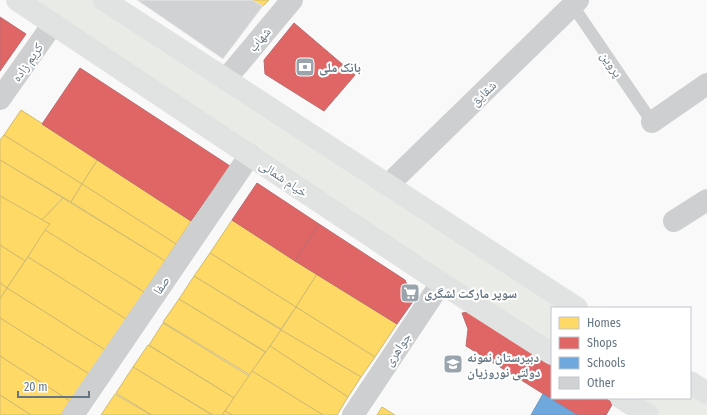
<svg xmlns="http://www.w3.org/2000/svg" width="707" height="415" font-family="'Fira Sans Condensed','Noto Naskh Arabic',sans-serif">
	<style>
		.green { fill: #e8ebe6 }
		.homes { fill: #ffd966; stroke: #d1bb6f }
		.shops { fill: #e06666; stroke: #bb6b6f }
		.schools { fill: #6fa8dc; stroke: #6c99c1 }
		.building { fill: #d0d2d3; stroke: #e8e8e8 }
		.lines { fill: none; stroke-linecap: round; stroke-linejoin: round }
		.lane { stroke: #cecfd0; stroke-width: 12 }
		.street { stroke: #cecfd0; stroke-width: 22 }
		.secondary { stroke: #e1e2e2; stroke-width: 22 }
		.labels { text-anchor: middle; stroke-width: 4; stroke-linejoin: round; paint-order: stroke }
		.street-label { font-size: 13px; fill: #657683; stroke: #fff }
		.poi-label { font-size: 13px; font-weight: bold; fill: #657683; stroke: #fff; text-anchor: start }
	</style>
	<rect width="100%" height="100%" fill="#f9f9f9"/>
	<!-- green -->
	<g class="green">
		<polygon points="17,0 104,0 577,308 552,308 552,354"/>
		<polygon points="690,382 707,393 707,415 648,415 621,398 690,398"/>
	</g>
	<!-- homes -->
	<g class="homes">
		<polygon points="252,0 269,0 263,6"/>
		<polygon points="21,110 98,159 82,184 4,135"/>
		<polygon points="4,135 82,184 71,202 0,160 0,140"/>
		<polygon points="98,159 191,221 176,244 82,184"/>
		<polygon points="0,160 63,198 42,220 0,196"/>
		<polygon points="82,184 176,244 165,261 71,202"/>
		<polygon points="0,196 50,224 25,261 0,245"/>
		<polygon points="63,198 165,261 144,292 45,230 50,224 42,220"/>
		<polygon points="232,220 317,274 296,307 210,253"/>
		<polygon points="45,230 144,292 126,319 28,257"/>
		<polygon points="0,245 25,261 7,288 0,283"/>
		<polygon points="210,253 296,307 281,329 194,276"/>
		<polygon points="28,257 126,319 105,350 7,288"/>
		<polygon points="317,274 397,324 375,357 296,307"/>
		<polygon points="194,276 281,330 266,352 179,299"/>
		<polygon points="0,283 7,288 0,299"/>
		<polygon points="7,288 105,350 89,374 0,318 0,299"/>
		<polygon points="179,299 265,352 250,375 163,322"/>
		<polygon points="296,307 375,357 361,377 281,330"/>
		<polygon points="0,318 89,374 70,401 0,356"/>
		<polygon points="163,323 249,376 234,398 149,345"/>
		<polygon points="281,330 361,377 348,397 270,346"/>
		<polygon points="148,345 234,398 222,415 213,415 133,367"/>
		<polygon points="270,346 348,397 337,415 323,415 252,371"/>
		<polygon points="0,356 70,401 61,415 31,415 0,395"/>
		<polygon points="133,367 212,415 152,415 116,393"/>
		<polygon points="252,371 323,415 232,415 225,411"/>
		<polygon points="115,394 151,415 101,415"/>
		<polygon points="0,395 31,415 0,415"/>
		<polygon points="382,407 395,415 377,415"/>
		<polygon points="225,411 232,415 222,415"/>
	</g>
	<!-- shops -->
	<g class="shops">
		<polygon points="0,17 26,34 0,71"/>
		<polygon points="294,23 355,75 324,111 265,74 264,60"/>
		<polygon points="80,68 230,166 191,221 42,124"/>
		<polygon points="257,183 319,224 295,261 232,220"/>
		<polygon points="319,224 405,280 414,300 397,324 295,261"/>
		<polygon points="469,312 542,358 526,383 466,346 468,329 462,313"/>
		<polygon points="542,358 552,364 552,398 605,398 613,403 606,415 577,415 526,383"/>
	</g>
	<!-- schools -->
	<polygon class="schools" points="543,394 577,415 531,415"/>
	<!-- building -->
	<polygon class="building" points="137,0 252,0 263,6 223,59"/>
	<g class="lines">
		<!-- lane -->
		<polyline class="lane" points="573,6 652,122"/>
		<!-- street -->
		<g class="street">
			<polyline points="226,79 292,0"/>
			<polyline points="0,99 53,24"/>
			<polyline points="652,122 707,84"/>
			<polyline points="388,185 578,0"/>
			<polyline points="674,221 707,200"/>
			<polyline points="73,415 250,155"/>
			<polyline points="353,415 441,283"/>
		</g>
		<!-- secondary -->
		<g class="secondary">
			<polyline points="17,0 441,283 552,354"/>
			<polyline points="104,0 577,308"/>
			<polyline points="690,382 707,393"/>
			<polyline points="621,398 648,415"/>
		</g>
	</g>
	<!-- icons -->
	<defs>
		<g id="bank-square" transform="scale(1)"><rect x="-9" y="-9" width="18" height="18" rx="4" fill="#99a4ac" stroke="#fff"/><path d="M-6-4H6V4H-6ZM0-2.3a2.3 2.3 0 1 0 0 4.6a2.3 2.3 0 1 0 0-4.6Z" fill="#fff"/></g>
		<g id="supermarket-square" transform="scale(1)"><rect x="-9" y="-9" width="18" height="18" rx="4" fill="#99a4ac" stroke="#fff"/><path d="M-6-5.5h2.5l.6 2H6L4.5 2H-2.5L-4.4-4H-6ZM-1.5 3.2a1.3 1.3 0 1 0 .1 0ZM3 3.2a1.3 1.3 0 1 0 .1 0Z" fill="#fff"/></g>
		<g id="school-square" transform="scale(1)"><rect x="-9" y="-9" width="18" height="18" rx="4" fill="#99a4ac" stroke="#fff"/><path d="M0-5L7-2L0 1L-7-2ZM-4 1L0 2.5L4 1V4Q0 6-4 4Z" fill="#fff"/></g>
	</defs>
	<g fill-rule="evenodd">
		<use href="#bank-square" x="305" y="67"/>
		<use href="#supermarket-square" x="410" y="293"/>
		<use href="#school-square" x="453" y="364"/>
	</g>
	<g class="labels">
		<!-- street labels -->
		<g class="street-label">
			<text transform="translate(259 39) rotate(-50)" y="5">شهاب</text>
			<text transform="translate(27 62) rotate(-55)" y="5">کریم زاده</text>
			<text transform="translate(612 64) rotate(56)" y="5">پروین</text>
			<text transform="translate(483 93) rotate(-44)" y="5">شقایق</text>
			<text transform="translate(284 178) rotate(34)" y="5">خیام شمالی</text>
			<text transform="translate(161 285) rotate(-56)" y="5">صفا</text>
			<text transform="translate(397 349) rotate(-56)" y="5">جواهری</text>
		</g>
		<!-- poi labels -->
		<g class="poi-label">
			<text x="319" y="72">بانک ملی</text>
			<text x="424" y="298">سوپر مارکت لشگری</text>
			<text x="467" y="362">دبیرستان نمونه<tspan x="467" dy="15">دولتی نوروزیان</tspan></text>
		</g>
	</g>
	<!-- legend -->
	<rect x="551" y="307" width="140" height="92" fill="#ffffff" stroke="#c1c8cd"/>
	<rect x="559" y="317" width="20" height="12" fill="#ffd966" stroke="#c1c8cd"/>
	<text x="587" y="327" font-size="12" fill="#657683">Homes</text>
	<rect x="559" y="337" width="20" height="12" fill="#e06666" stroke="#c1c8cd"/>
	<text x="587" y="347" font-size="12" fill="#657683">Shops</text>
	<rect x="559" y="357" width="20" height="12" fill="#6fa8dc" stroke="#c1c8cd"/>
	<text x="587" y="367" font-size="12" fill="#657683">Schools</text>
	<rect x="559" y="377" width="20" height="12" fill="#d0d2d3" stroke="#c1c8cd"/>
	<text x="587" y="387" font-size="12" fill="#657683">Other</text>
	<!-- scale -->
	<path d="M18 391v6h71v-6" fill="none" stroke="#657683" stroke-width="2"/>
	<text x="24" y="391" font-size="12" fill="#657683" stroke="#ffffff" stroke-width="3" paint-order="stroke">20 m</text>
</svg>
